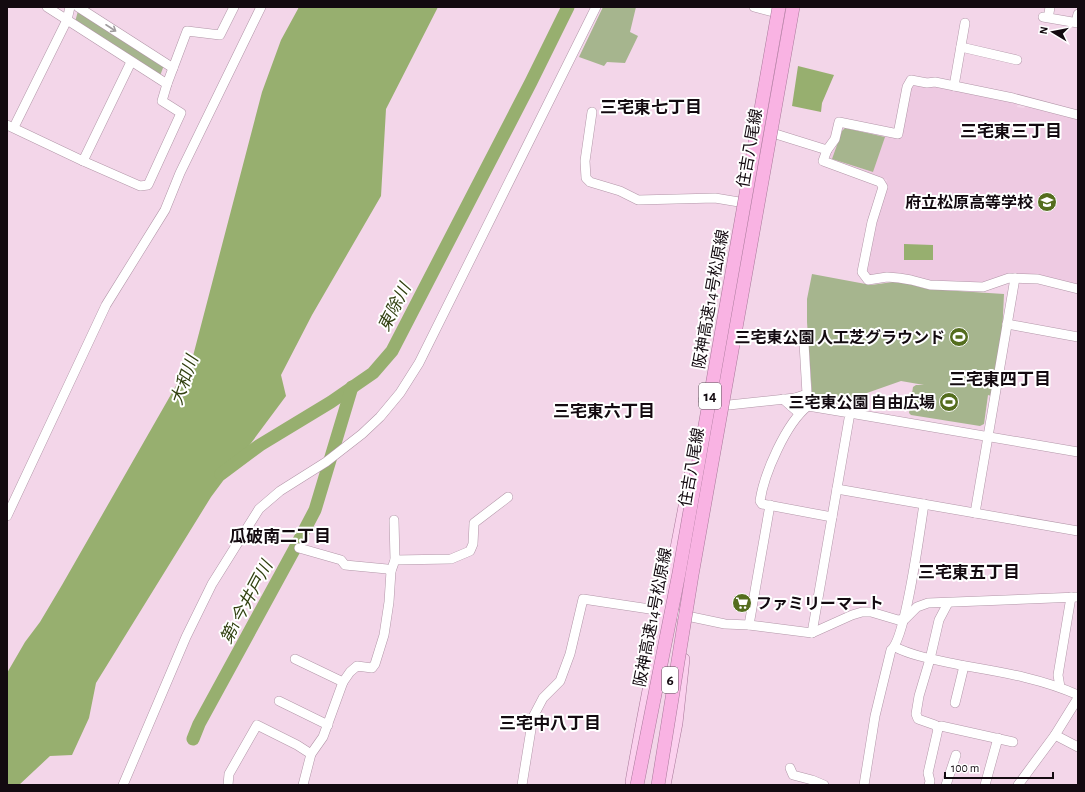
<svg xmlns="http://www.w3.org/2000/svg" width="1085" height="792" font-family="'Alegreya Sans','Noto Sans JP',sans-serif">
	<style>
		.built { fill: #eecae2 }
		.green { fill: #a6b58e }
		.water { fill: #97af6f }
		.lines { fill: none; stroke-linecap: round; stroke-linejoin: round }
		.river { stroke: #97af6f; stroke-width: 13 }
		.minor-casing { stroke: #b296a8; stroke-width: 10 }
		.major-casing { stroke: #a87899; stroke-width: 12 }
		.minor { stroke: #fff; stroke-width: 9 }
		.major { stroke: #fbd1ee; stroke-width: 11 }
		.highway-bridge-casing { stroke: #a87899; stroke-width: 14; stroke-linecap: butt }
		.highway-bridge { stroke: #f9b3e3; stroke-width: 13 }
		.oneway { stroke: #a19d9f }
		.labels { text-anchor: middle; stroke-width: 4; stroke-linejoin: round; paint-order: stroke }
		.shield { fill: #fff; stroke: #5a5458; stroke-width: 1 }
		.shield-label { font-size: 15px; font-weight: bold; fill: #130a10 }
		.street-label { font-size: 16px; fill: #130a10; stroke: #fff }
		.poi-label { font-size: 16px; font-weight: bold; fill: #130a10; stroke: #fff; text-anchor: end }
		.neighbourhood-label { font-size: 17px; font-weight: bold; fill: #130a10; stroke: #fff }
		.water-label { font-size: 17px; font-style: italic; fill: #303f0f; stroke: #fff }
	</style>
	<rect width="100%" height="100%" fill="#f3d6e9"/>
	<!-- built -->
	<polygon class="built" points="914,82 1018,102 1017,107 1023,108 1029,106 1078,119 1078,286 1037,275 1006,274 985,283 921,280 902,274 870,275 867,269 877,217 887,180 831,160 829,152 840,130 845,127 899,138 909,90"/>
	<!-- green -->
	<g class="green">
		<polygon points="603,7 636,7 630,32 638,36 625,63 607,62 604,66 579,57"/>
		<polygon points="78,11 164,65 160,76 75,22"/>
		<polygon points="845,128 885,137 873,172 832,159 842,131"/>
		<polygon points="812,274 871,285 893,282 905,283 927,289 1004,294 1002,337 991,396 988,395 984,424 980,426 911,415 909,413 913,387 916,385 924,385 901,381 830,406 817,405 800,398 812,394 807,322 807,299"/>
	</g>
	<!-- water -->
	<g class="water">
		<polygon points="299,7 438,7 386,109 381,196 312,315 281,375 286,396 211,497 96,683 89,718 72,755 50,756 19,785 7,785 7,673 25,642 40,622 62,585 193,356 262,92 281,40"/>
		<polygon points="798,66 834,75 822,103 821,112 792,106"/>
		<polygon points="904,244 933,245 933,260 904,260"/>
	</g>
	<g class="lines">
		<!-- river -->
		<g class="river">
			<polyline points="221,474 260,445 331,402 373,373 392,351 531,82 568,7"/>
			<polyline points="193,739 199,724 294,550 315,510 352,387"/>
		</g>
		<!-- minor casing -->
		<g class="minor-casing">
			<g id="minor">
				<polyline points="47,7 167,84"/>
				<polyline points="78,7 173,68"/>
				<polyline points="754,7 773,12"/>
				<polyline points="1049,13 1050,7"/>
				<polyline points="1043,17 1078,23"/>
				<polyline points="1077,18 1078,14"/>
				<polyline points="961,47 1017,60"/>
				<polyline points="954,86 965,23"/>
				<polyline points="592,112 585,161 586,178 590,182 620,191 638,200 715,198 739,202"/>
				<polyline points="7,125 83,161 140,186 148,185 181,113 162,101 167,84 187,31 220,35 234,7"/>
				<polyline points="14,127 67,20 70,7"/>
				<polyline points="766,131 827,150 823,161 880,182 883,187 872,222 862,272 868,280 887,277 899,278 911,280 930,285 983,287 1009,278 1038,279 1078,289"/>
				<polyline points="827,150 835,139 839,122 898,134 907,87 911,80 927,83 935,82 1013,98 1078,115"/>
				<polyline points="83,161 131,62"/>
				<polyline points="1007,324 1078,337"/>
				<polyline points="795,398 808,406 850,413 812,633"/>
				<polyline points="783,399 799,413"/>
				<polyline points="703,400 729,405 795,398 807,394 804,343 808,333"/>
				<path d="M808 406C786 423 764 474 760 501L762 504 832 517"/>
				<polyline points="850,413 1078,452"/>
				<polyline points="837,489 1078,531"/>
				<polyline points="975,513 1015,278"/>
				<polyline points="7,516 106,305 165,210 180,173 261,7"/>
				<polyline points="394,520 395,560"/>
				<polyline points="299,548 341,560 345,565 387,569 391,571"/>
				<polyline points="749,625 770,505"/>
				<path d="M895 647C915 657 938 660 960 665 1000 672 1040 678 1078 695"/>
				<polyline points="295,659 343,682"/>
				<polyline points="1060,687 1058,675 1071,597"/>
				<polyline points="279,701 328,725"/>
				<polyline points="955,703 964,666"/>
				<polyline points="937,727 941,726 1013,742"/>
				<polyline points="1055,735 1078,747"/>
				<polyline points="790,768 793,775 812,780 824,785"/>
				<polyline points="123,785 186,637 212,584 259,509 280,491 326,462 362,434 380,417 400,393 419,363 596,7"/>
				<polyline points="228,785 229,774 257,725 297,745 311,754"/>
				<polyline points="303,785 311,754 323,737 343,682 350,672 357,666 372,668 375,664 384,635 389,602 391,571 395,560 451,559 470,551 473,544 474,523 508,497"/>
				<polyline points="522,785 533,717 543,698 560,681 570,654 583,599 663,611 725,624 749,625 812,633 852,615 862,612 871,612 898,620 905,619 917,607 928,603 1078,597"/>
				<path d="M864 785 875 716 891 650C906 638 920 529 924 504"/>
				<polyline points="929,785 930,781 928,773 938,729 935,725 918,719 916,714 919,696 930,659 939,620 948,603"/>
				<polyline points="946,785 956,755"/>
				<polyline points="985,785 998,738"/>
				<polyline points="1018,785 1055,735 1078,698"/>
			</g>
		</g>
		<!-- major casing -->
		<g class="major-casing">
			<g id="major">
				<path d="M631 782C649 678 672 574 691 469"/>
				<polyline points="665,785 677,723 684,659"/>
			</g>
		</g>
		<!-- minor -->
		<use href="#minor" class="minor"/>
		<!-- major -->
		<use href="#major" class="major"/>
		<!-- highway-bridge casing -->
		<g class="highway-bridge-casing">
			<g id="highway-bridge">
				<polyline points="637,785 679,573 779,7"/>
				<polyline points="658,785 692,575 793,7"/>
			</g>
		</g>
		<!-- highway-bridge -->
		<use href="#highway-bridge" class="highway-bridge"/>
	</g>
	<!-- one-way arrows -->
	<defs><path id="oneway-shaft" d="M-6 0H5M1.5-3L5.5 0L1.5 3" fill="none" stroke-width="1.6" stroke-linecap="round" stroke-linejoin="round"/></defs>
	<use class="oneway" href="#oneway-shaft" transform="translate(111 28) rotate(33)"/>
	<!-- icons -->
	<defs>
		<g id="school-disc" transform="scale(1)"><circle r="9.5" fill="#546d1e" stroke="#fff"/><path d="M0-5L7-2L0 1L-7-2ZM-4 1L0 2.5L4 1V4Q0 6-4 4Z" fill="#fff"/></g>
		<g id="stadium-disc" transform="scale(1)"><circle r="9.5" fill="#546d1e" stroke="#fff"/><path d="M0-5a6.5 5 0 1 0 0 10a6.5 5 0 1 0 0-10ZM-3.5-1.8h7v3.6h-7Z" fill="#fff"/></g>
		<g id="supermarket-disc" transform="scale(1)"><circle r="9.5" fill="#546d1e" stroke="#fff"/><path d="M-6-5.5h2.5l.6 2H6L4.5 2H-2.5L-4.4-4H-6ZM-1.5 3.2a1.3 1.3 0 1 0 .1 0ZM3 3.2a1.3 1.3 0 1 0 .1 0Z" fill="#fff"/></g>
	</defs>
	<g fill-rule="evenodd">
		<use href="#school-disc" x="1047" y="202"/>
		<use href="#stadium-disc" x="959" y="337"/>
		<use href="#stadium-disc" x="949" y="402"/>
		<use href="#supermarket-disc" x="742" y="603"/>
	</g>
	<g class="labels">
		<!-- shield labels -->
		<g class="shield">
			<rect x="699" y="383" width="22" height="26" rx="3"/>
			<rect x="662" y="667" width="16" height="26" rx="3"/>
		</g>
		<g class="shield-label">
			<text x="710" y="401">14</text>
			<text x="670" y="685">6</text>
		</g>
		<!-- street labels -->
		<g class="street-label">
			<text transform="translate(749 148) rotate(-80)" y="6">住吉八尾線</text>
			<text transform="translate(710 299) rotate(-80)" y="6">阪神高速14号松原線</text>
			<text transform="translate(691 467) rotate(-80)" y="6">住吉八尾線</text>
			<text transform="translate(652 617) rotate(-79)" y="6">阪神高速14号松原線</text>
		</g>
		<!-- poi labels -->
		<g class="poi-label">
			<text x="1033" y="208">府立松原高等学校</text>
			<text x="945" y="343">三宅東公園 人工芝グラウンド</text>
			<text x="935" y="408">三宅東公園 自由広場</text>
			<text x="756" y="609" text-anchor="start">ファミリーマート</text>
		</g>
		<!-- neighbourhood labels -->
		<g class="neighbourhood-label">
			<text x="651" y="113">三宅東七丁目</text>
			<text x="1011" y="137">三宅東三丁目</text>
			<text x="1000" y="385">三宅東四丁目</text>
			<text x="604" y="417">三宅東六丁目</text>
			<text x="280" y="542">瓜破南二丁目</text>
			<text x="969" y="578">三宅東五丁目</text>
			<text x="550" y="729">三宅中八丁目</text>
		</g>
		<!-- water labels -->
		<g class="water-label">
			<text transform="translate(394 307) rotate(-63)" y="6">東除川</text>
			<text transform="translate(184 380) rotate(-71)" y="6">大和川</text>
			<text transform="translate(246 602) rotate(-62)" y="6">第1今井戸川</text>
		</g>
	</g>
	<!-- border -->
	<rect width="1085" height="792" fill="none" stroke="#130a10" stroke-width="16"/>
	<!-- north arrow -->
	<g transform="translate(1053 32) rotate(280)" stroke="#ffffff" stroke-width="3" paint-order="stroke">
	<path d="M0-3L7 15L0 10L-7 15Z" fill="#130a10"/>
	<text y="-6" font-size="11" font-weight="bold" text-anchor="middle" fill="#130a10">N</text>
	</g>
	<!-- scale -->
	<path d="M945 772v6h108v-6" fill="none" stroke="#130a10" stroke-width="2"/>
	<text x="951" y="772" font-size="12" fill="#130a10" stroke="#ffffff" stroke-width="3" paint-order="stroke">100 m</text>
</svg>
